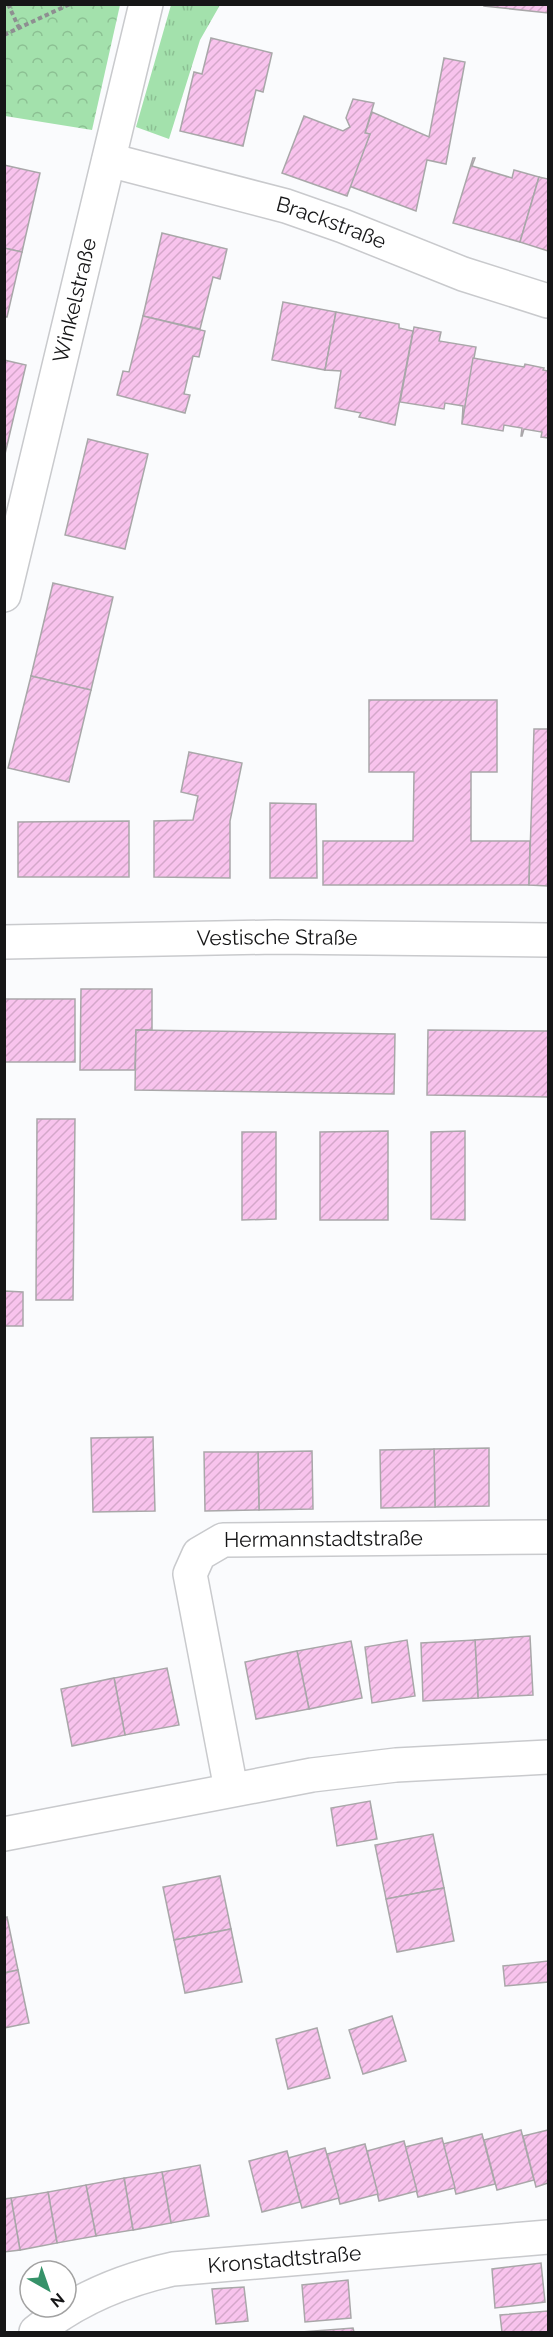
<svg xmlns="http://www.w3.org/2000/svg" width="553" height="2337" font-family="Raleway,sans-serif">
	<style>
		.grass { fill: url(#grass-tufts) }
		.forest { fill: url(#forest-crowns) }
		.building { fill: url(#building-hatch); stroke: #a9a7a9; stroke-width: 1.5 }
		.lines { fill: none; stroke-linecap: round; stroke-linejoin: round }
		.street-casing { stroke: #c9cacd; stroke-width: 36 }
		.secondary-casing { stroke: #c9cacd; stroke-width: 36 }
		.path { stroke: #8e8f91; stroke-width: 4; stroke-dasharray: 4.5 3; stroke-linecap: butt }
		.street { stroke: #fff; stroke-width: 33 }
		.secondary { stroke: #fff; stroke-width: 33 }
		.labels { text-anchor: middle; stroke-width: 4.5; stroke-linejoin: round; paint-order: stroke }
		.street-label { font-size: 21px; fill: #161617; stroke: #fff }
	</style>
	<defs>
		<pattern id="grass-tufts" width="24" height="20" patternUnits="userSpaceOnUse" patternTransform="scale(1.5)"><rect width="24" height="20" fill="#a3e1ac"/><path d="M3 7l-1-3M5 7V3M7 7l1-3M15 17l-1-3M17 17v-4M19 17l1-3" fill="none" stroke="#8cc093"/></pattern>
		<pattern id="forest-crowns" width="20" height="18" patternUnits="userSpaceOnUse" patternTransform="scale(1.5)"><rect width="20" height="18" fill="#a3e1ac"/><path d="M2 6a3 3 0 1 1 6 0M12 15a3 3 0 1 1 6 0" fill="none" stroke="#8cc093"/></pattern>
		<pattern id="building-hatch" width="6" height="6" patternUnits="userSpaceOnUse" patternTransform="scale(1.5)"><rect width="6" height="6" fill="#f8c3ed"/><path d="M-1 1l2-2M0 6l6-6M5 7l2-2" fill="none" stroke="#d4a7ca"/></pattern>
	</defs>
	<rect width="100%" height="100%" fill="#fafbfd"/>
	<!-- grass -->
	<polygon class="grass" points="171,5 220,5 200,40 169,139 136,127"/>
	<!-- forest -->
	<polygon class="forest" points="4,5 120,5 92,130 5,116"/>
	<!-- building -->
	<g class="building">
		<polygon points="484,4 548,4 548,13 484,6"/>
		<polygon points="211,38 272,53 263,92 256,90 243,146 180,131 194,72 202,74"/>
		<polygon points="444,58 465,62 446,164 427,160 416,211 349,186 370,134 365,133 372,112 429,137"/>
		<polygon points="353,99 374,103 365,133 370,134 347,196 282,173 304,116 343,131 350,127 346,118"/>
		<polygon points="473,158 475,158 472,166 512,178 514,170 539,177 520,242 453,223"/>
		<polygon points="4,165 40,173 22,252 4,248"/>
		<polygon points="539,177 548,179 548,251 520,242"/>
		<polygon points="162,233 227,249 220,279 213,277 200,329 143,316"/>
		<polygon points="4,248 22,252 7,317 4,317"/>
		<polygon points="283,302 336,312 325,370 272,360"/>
		<polygon points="336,312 399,324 399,328 413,331 395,425 359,417 361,413 335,408 341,371 325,370"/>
		<polygon points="143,316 205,331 199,357 193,356 184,394 190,395 185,413 117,395 123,371 129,372"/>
		<polygon points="414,327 441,332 439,341 476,347 462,424 463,406 445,403 444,409 400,402"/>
		<polygon points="473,358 524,367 525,364 544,368 543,370 548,371 548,438 541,437 542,432 524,429 522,436 521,436 522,428 504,425 503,431 462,424"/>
		<polygon points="4,360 26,365 5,454 4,454"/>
		<polygon points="88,439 148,454 125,549 65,535"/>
		<polygon points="53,583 113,597 91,690 31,676"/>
		<polygon points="31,676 91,690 69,782 8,768"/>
		<polygon points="369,700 497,700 497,772 471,772 471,841 530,841 529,885 323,885 323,841 413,841 414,772 369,772"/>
		<polygon points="534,729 548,729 548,886 529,885"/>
		<polygon points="189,752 242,763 230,821 230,878 154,877 154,821 193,820 198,796 181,792"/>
		<polygon points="270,803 316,804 317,878 270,878"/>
		<polygon points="129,821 129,877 18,877 18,822"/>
		<polygon points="81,989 152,989 152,1030 136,1030 135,1070 80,1070"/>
		<rect x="4" y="999" width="71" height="63"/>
		<polygon points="136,1030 395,1034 394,1094 135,1090"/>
		<polygon points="428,1030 548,1031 548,1097 427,1095"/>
		<polygon points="37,1119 75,1119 73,1300 36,1300"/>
		<polygon points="388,1131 388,1220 320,1220 320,1132"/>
		<polygon points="465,1131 465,1220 431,1219 431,1132"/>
		<polygon points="242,1132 276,1132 276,1219 242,1220"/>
		<polygon points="4,1291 23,1292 23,1326 4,1326"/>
		<polygon points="153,1437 155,1511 93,1512 91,1438"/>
		<polygon points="489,1448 489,1506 435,1507 434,1449"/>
		<polygon points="434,1449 435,1507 381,1508 380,1450"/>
		<polygon points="312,1451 313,1509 259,1510 258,1452"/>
		<polygon points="204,1452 258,1452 259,1510 205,1511"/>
		<polygon points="530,1636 533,1695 478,1698 475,1640"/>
		<polygon points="407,1640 415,1696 372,1703 365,1647"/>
		<polygon points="475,1640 478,1698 423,1701 421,1643"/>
		<polygon points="351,1641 362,1698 309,1709 297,1651"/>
		<polygon points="297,1651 309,1709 256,1719 245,1662"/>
		<polygon points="167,1668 179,1725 125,1735 114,1678"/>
		<polygon points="114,1678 125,1735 72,1746 61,1689"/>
		<polygon points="370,1801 377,1839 337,1846 331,1808"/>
		<polygon points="433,1834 444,1888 386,1899 375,1845"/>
		<polygon points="220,1876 231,1929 174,1940 163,1887"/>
		<polygon points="444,1888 454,1941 397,1952 386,1899"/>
		<polygon points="7,1917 18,1970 4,1973 4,1918"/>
		<polygon points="231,1929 242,1982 185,1993 174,1940"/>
		<polygon points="548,1961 548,1982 505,1986 503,1966"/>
		<polygon points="18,1970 29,2023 4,2028 4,1973"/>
		<polygon points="392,2016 406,2061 363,2074 349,2030"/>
		<polygon points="317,2028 330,2078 288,2089 276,2039"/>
		<polygon points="521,2130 534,2180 497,2190 484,2140"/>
		<polygon points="548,2130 548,2183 536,2187 523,2136"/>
		<polygon points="482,2134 495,2184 456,2194 443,2144"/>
		<polygon points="442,2138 455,2188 418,2197 405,2147"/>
		<polygon points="404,2141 417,2191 379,2201 367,2151"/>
		<polygon points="365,2144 378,2194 340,2204 327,2154"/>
		<polygon points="325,2148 339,2198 302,2208 288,2158"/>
		<polygon points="287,2151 300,2202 262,2212 249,2161"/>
		<polygon points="200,2165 209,2216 171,2223 162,2172"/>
		<polygon points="162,2172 171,2223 133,2230 124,2178"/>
		<polygon points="124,2178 133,2230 96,2236 86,2185"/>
		<polygon points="86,2185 96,2236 57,2243 48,2192"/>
		<polygon points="48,2192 57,2243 20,2250 11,2198"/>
		<polygon points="11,2198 20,2250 4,2252 4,2199"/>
		<polygon points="541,2263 545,2302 495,2308 492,2269"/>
		<polygon points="348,2280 351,2318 305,2322 302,2285"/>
		<polygon points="244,2287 248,2321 216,2324 212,2289"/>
		<polygon points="548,2311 548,2332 502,2332 500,2315"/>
		<polygon points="353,2328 354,2332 301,2332"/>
	</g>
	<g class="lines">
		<!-- street casing -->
		<g class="street-casing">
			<g id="street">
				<path id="s1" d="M109 160 286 206 343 226 463 274 548 301"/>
				<path id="s2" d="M4 595 146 4"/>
				<path id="s3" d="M231 1789 190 1574 199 1554 223 1540 548 1537"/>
				<polyline points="4,1834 312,1775 396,1765 548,1757"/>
				<path id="s4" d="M36 2332C76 2299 123 2280 173 2269L548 2237"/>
			</g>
		</g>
		<!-- secondary casing -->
		<g class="secondary-casing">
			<g id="secondary">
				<path id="s5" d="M4 942 275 937 548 940"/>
			</g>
		</g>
		<!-- path -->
		<g class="path">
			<polyline points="8,4 19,28"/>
			<polyline points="4,35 70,4"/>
		</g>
		<!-- street -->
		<use href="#street" class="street"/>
		<!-- secondary -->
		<use href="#secondary" class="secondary"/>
	</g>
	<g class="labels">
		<!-- street labels -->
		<g class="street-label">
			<text dy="7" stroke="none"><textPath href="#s1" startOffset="231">Brackstraße</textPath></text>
			<text dy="7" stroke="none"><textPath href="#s2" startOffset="303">Winkelstraße</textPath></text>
			<text dy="7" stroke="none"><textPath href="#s5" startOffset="273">Vestische Straße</textPath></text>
			<text dy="7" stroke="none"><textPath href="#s3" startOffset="369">Hermannstadtstraße</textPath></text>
			<text dy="7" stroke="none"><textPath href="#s4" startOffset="264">Kronstadtstraße</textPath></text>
		</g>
	</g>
	<!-- border -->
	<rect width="553" height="2337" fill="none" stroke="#161617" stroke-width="12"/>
	<!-- north arrow -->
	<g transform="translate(48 2289) rotate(140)"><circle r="28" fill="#ffffff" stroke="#a2a2a2" stroke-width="1.5"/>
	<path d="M0-4.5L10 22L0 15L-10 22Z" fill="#369269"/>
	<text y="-9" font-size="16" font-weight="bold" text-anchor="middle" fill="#161617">N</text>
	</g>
</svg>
